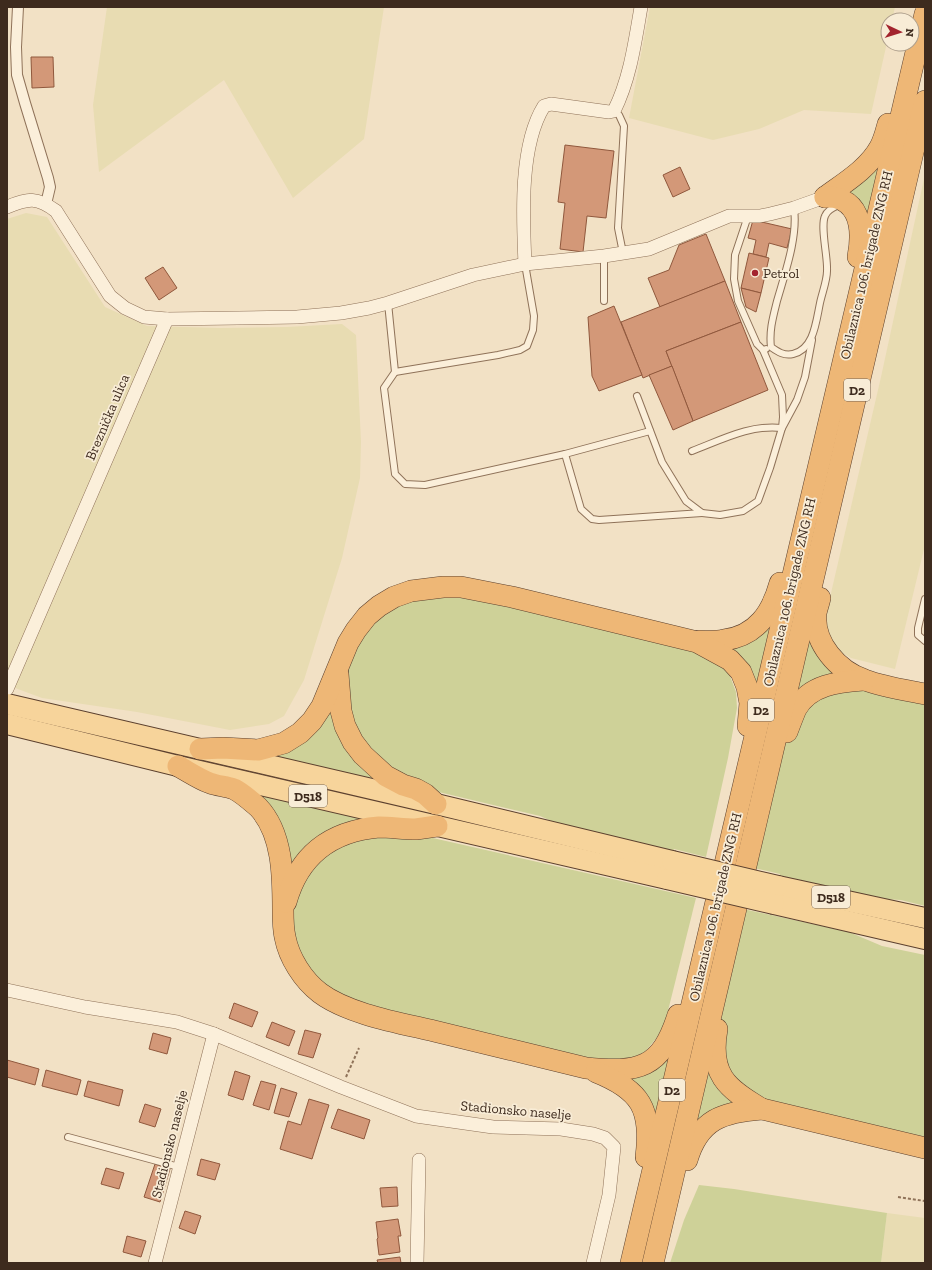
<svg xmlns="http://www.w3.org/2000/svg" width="932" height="1270" font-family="'Zilla Slab',serif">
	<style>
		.farmland { fill: #e8dcb2 }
		.green { fill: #ced198 }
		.building { fill: #d39878; stroke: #90583d }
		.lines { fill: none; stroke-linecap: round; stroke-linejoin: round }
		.service-casing { stroke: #8f7259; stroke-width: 8 }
		.pedestrian-casing { stroke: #8f7259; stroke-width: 12 }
		.minor-casing { stroke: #8f7259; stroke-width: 14 }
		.primary-casing { stroke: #5c402e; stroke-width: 22 }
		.trunk-casing { stroke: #5c402e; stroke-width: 22 }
		.path { stroke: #8f7259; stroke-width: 2; stroke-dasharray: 3 2; stroke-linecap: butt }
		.service { stroke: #fbefda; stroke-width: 6 }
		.pedestrian { stroke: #fbefda; stroke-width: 10 }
		.minor { stroke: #fbefda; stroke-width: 13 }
		.primary { stroke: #f7d49b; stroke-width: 20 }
		.trunk { stroke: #eeb776; stroke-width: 21 }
		.primary-bridge-casing { stroke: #5c402e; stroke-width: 22; stroke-linecap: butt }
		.primary-bridge { stroke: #f7d49b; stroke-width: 20 }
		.poi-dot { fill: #a3242e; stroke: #f8ecd6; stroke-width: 1.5 }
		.labels { text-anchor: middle; stroke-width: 3.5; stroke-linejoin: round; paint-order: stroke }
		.shield { fill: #f8ecd6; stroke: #766555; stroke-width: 1 }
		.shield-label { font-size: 13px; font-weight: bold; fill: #3e2b1e }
		.street-label { font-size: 14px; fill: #3e2b1e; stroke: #f8ecd6 }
		.poi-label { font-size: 14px; fill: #3e2b1e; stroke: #f8ecd6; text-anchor: start }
	</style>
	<rect width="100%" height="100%" fill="#f2e1c5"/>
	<!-- farmland -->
	<g class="farmland">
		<polygon points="107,7 384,7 364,139 293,198 224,80 99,172 93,105"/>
		<polygon points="650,7 895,7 892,20 888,20 888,38 871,114 804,110 759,129 713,140 629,118"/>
		<polygon points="925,174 925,545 895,669 851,658 837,650 830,643 825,619 881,377"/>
		<polygon points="26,213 47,217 105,307 147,326 220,328 286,327 342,324 356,335 361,442 360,478 342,558 304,680 284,716 269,724 230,730 137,712 42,698 7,685 7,219"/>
		<polygon points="887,1213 925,1218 925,1263 881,1263"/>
	</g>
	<!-- green -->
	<g class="green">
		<polygon points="881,155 868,222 842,190"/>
		<polygon points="443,592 692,646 720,662 730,676 736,692 737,708 728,758 706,857 674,849 673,854 558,824 540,816 426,789 375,763 346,714 349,648 382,609"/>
		<polygon points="775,619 758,696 724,645"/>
		<polygon points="809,624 843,672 796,701"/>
		<polygon points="841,686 925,701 925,906 901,900 884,899 779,879 780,874 754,868 782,750 799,713"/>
		<polygon points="330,697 385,787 263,757"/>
		<polygon points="252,790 378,819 288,878"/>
		<polygon points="402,831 696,898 665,1023 658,1036 645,1052 616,1065 359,1006 312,981 287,926 307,864 339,840"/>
		<polygon points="743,909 849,932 882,946 925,955 925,1141 767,1105 722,1067 718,1043 725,989"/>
		<polygon points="671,1050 657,1127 624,1075"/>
		<polygon points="706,1055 741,1102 693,1132"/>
		<polygon points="699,1185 734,1189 887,1213 881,1263 670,1263 684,1220"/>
	</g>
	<!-- building -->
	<g class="building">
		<polygon points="31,57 53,57 54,87 32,88"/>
		<polygon points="565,145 614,151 606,218 587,216 583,252 560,249 565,203 558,202"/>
		<polygon points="680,167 690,189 673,197 663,175"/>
		<polygon points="753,220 792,229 787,248 769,243 766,257 753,254 756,240 748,238"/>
		<polygon points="706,234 725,281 660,307 648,278 669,270 679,245"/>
		<polygon points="749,253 769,258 761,293 741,288"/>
		<polygon points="163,267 177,288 159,300 145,278"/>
		<polygon points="725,281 741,322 666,351 672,366 643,378 621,322"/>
		<polygon points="741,288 761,293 756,312 746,307"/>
		<polygon points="614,306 642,375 599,391 592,376 588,317"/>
		<polygon points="741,322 768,390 693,421 666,351"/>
		<polygon points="672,366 693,421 673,430 649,375"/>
		<polygon points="234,1003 258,1012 252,1027 229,1018"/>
		<polygon points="272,1022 295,1031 289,1046 266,1037"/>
		<polygon points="305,1030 321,1034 313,1058 298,1054"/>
		<polygon points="153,1033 171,1038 167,1054 149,1049"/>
		<polygon points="7,1060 39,1069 35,1085 7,1077"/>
		<polygon points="46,1070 81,1080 77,1095 42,1086"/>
		<polygon points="235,1071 250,1076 243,1100 228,1095"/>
		<polygon points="88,1081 123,1090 119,1106 84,1096"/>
		<polygon points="261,1081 276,1085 269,1110 253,1105"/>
		<polygon points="281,1088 297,1093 289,1117 274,1113"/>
		<polygon points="309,1099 329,1105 312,1159 280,1149 288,1121 301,1125"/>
		<polygon points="145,1104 161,1109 155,1127 139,1122"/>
		<polygon points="338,1109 370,1120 364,1139 331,1128"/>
		<polygon points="201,1159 220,1164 215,1180 197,1175"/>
		<polygon points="155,1164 170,1169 160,1202 144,1197"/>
		<polygon points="106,1168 124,1173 119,1189 101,1184"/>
		<polygon points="397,1187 398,1206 382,1207 380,1188"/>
		<polygon points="185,1211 201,1216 195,1234 179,1228"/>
		<polygon points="398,1219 401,1236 398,1236 400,1252 379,1255 377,1239 378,1238 376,1222"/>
		<polygon points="127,1236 146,1241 141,1257 123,1252"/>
		<polygon points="400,1257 401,1263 378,1263 377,1260"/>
	</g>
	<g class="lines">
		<!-- service casing -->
		<g class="service-casing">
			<g id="service">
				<polyline points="614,111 619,115 624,126 618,228 623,253"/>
				<path d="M794 208C798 237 785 273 777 301 773 317 769 331 771 347 778 352 784 356 793 354 814 349 816 322 820 303 822 293 827 281 827 271 828 257 820 227 825 216 827 210 834 207 839 205"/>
				<polyline points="748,216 735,255 734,279 738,301 757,344 763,350 766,349"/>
				<polyline points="604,301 604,256"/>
				<polyline points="388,303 395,372 384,388 395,474 405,484 425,485 565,454 650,431"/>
				<polyline points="395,372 498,355 520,350 527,346 533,330 534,316 525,264"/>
				<polyline points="637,396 662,462 686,501 702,513 720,515 743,511 758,501 770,468 782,428 783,417 782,395 763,350"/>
				<path d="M692 451C721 440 751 424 782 428L797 400 805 377 812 340"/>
				<polyline points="565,454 581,509 592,519 599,520 702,513"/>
				<polyline points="925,599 918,628 918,635 925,641"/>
				<polyline points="68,1137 179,1167"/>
			</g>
		</g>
		<!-- pedestrian casing -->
		<g class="pedestrian-casing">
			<polyline id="pedestrian" points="18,7 16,47 17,75 25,103 48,178 50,187 46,204"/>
		</g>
		<!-- minor casing -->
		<g class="minor-casing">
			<g id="minor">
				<path d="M7 207C29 198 37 197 56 211L110 296 125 308 144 317 167 319 7 689"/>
				<path d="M525 264C523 218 519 146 544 106L551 104 609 112 614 111C630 79 635 42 641 7"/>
				<polyline points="167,319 297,317 341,313 369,308 388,303 473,275 525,264 604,256 649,249 729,216 760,216 770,214 794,208 825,197"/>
				<polyline points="7,990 85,1007 177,1022 214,1034 341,1087 416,1116 493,1127 561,1129 593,1134 605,1138 614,1147 609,1195 593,1263"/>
				<polyline points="155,1263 214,1034"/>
				<polyline points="417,1263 419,1160"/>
			</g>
		</g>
		<!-- primary casing -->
		<g class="primary-casing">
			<g id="primary">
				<polyline points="7,704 436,804 672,861"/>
				<polyline points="7,724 178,766 667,879"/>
				<polyline points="778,886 925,918"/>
				<polyline points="774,904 925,939"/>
			</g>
		</g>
		<!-- trunk casing -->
		<g class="trunk-casing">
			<g id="trunk">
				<path d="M825 197C844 183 868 169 880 147 884 140 886 131 888 124"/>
				<path d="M825 197C829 197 834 197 837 198 863 206 862 235 858 257"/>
				<path d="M820 598C819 603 817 608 816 613 813 643 838 671 865 680 884 687 905 690 925 694"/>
				<path d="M699 641C707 641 716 642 724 640 757 636 772 612 780 583"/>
				<polyline points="338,674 341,711 345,726 353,742 363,755 386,776 403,785 416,789 425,794 436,804"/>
				<path d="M787 732C790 724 793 716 796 709 810 684 839 682 864 680"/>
				<polyline points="200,749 223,748 258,750 284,743 300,733 312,721 322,706 348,643 356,630 367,616 379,606 394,597 411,591 443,587 461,587 512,597 697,642 730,660 741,672 747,687 750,703 748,726"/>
				<path d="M178 766C189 772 199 779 210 783 218 786 226 786 234 789 242 793 251 801 258 807 283 833 283 877 283 910 283 920 283 928 285 937 289 958 303 980 320 993 348 1014 400 1023 434 1031 485 1043 535 1056 586 1068 639 1073 661 1069 678 1015"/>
				<path d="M286 902C299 855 331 831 379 827 391 827 403 829 416 829 423 828 430 827 437 826"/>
				<path d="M717 1029C709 1074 726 1088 762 1109"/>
				<path d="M596 1072C641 1090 652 1109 646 1157"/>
				<path d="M687 1160C699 1119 723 1112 762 1109L925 1148"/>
				<polyline points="631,1263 925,14"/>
				<polyline points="653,1263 925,101"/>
			</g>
		</g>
		<!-- path -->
		<g class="path">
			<polyline points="346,1077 359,1048"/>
			<polyline points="898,1197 925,1201"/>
		</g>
		<!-- service -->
		<use href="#service" class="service"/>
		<!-- pedestrian -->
		<use href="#pedestrian" class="pedestrian"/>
		<!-- minor -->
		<use href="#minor" class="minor"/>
		<!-- primary -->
		<use href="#primary" class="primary"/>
		<!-- trunk -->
		<use href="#trunk" class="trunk"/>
		<!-- primary-bridge casing -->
		<g class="primary-bridge-casing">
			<g id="primary-bridge">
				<polyline points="672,861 778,886"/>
				<polyline points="667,879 774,904"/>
			</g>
		</g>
		<!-- primary-bridge -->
		<use href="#primary-bridge" class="primary-bridge"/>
	</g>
	<!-- markers -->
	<circle class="poi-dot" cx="755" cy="273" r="4"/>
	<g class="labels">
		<!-- shield labels -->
		<g class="shield">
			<rect x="844" y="379" width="26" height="22" rx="3"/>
			<rect x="748" y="699" width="26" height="22" rx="3"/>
			<rect x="289" y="785" width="38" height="22" rx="3"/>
			<rect x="812" y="886" width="38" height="22" rx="3"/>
			<rect x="659" y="1079" width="26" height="22" rx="3"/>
		</g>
		<g class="shield-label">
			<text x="857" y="395">D2</text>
			<text x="761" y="715">D2</text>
			<text x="308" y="801">D518</text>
			<text x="831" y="902">D518</text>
			<text x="672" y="1095">D2</text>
		</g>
		<!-- street labels -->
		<g class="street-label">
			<text transform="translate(866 265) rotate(-77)" y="5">Obilaznica 106. brigade ZNG RH</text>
			<text transform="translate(107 417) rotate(-67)" y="5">Breznička ulica</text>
			<text transform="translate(789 592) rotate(-77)" y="5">Obilaznica 106. brigade ZNG RH</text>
			<text transform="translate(715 907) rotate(-77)" y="5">Obilaznica 106. brigade ZNG RH</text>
			<text transform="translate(516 1110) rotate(5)" y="5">Stadionsko naselje</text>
			<text transform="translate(169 1144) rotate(-76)" y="5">Stadionsko naselje</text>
		</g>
		<!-- poi labels -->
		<g class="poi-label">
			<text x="763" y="278">Petrol</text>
		</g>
	</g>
	<!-- border -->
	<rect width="932" height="1270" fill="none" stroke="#3e2b1e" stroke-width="16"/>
	<!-- north arrow -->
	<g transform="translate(900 32) rotate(94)"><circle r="19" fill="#f8ecd6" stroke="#ae9f8c"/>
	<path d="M0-3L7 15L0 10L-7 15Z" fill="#a3242e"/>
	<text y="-6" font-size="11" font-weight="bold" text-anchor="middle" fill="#3e2b1e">N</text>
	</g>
</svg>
